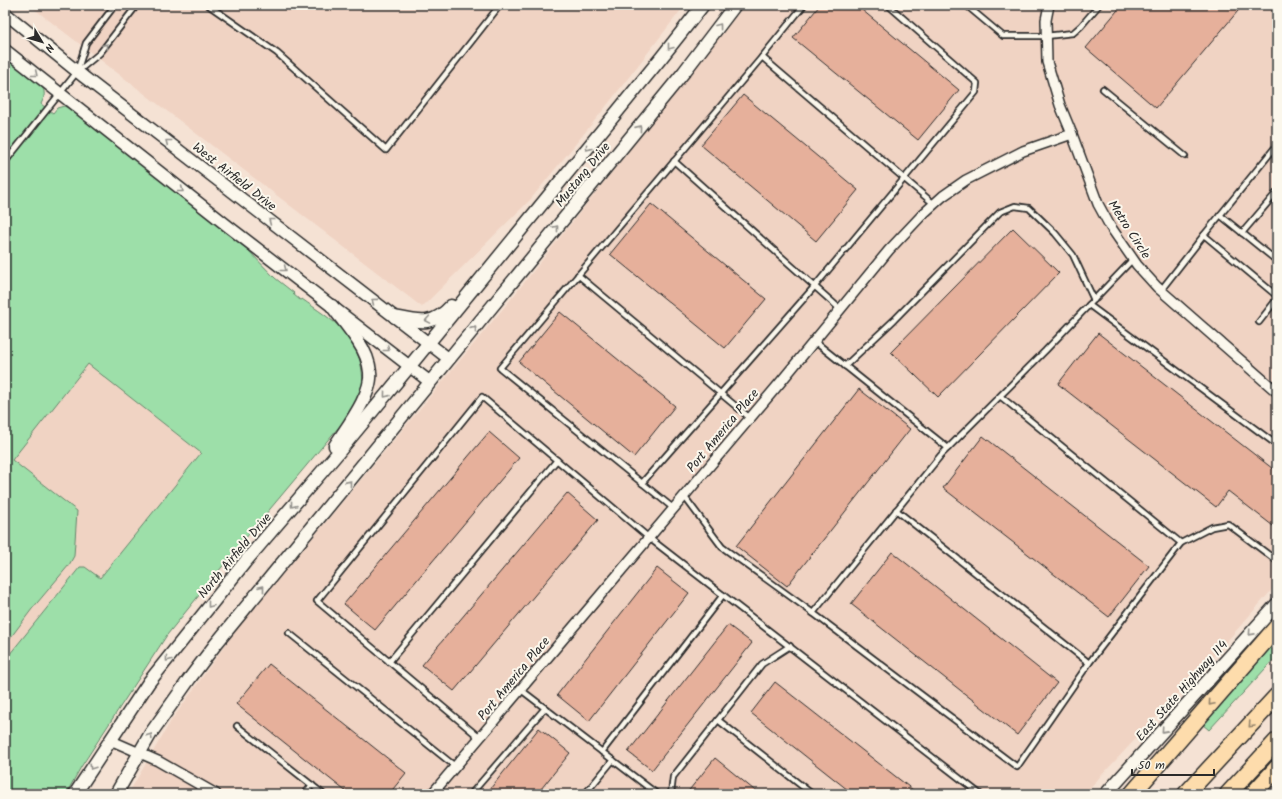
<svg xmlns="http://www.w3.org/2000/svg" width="1282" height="799" font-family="Kalam,sans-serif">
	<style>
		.built { fill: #f0d3c3 }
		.green { fill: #9ddfa9; stroke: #64856a }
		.building { fill: #e6b09b; stroke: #2b2b2b }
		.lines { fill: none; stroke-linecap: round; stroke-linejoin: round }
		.service-casing { stroke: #2b2b2b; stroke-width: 8 }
		.minor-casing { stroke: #2b2b2b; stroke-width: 12 }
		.tertiary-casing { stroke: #2b2b2b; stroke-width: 14 }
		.secondary-casing { stroke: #2b2b2b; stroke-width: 15 }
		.motorway-casing { stroke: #2b2b2b; stroke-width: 19 }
		.service { stroke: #fbf7ec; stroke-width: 4.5 }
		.minor { stroke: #fbf7ec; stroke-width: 9 }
		.tertiary { stroke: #fbf7ec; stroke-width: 11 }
		.secondary { stroke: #fbf7ec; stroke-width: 12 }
		.motorway { stroke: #fddcac; stroke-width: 16 }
		.oneway { stroke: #93918c }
		.oneway2 { stroke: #94846c }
		.labels { text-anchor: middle; stroke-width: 4; stroke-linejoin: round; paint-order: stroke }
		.street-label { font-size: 13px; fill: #2b2b2b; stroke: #fbf7ec }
	</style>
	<rect width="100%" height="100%" fill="#f5e2d4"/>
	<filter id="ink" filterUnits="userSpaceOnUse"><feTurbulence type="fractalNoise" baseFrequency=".025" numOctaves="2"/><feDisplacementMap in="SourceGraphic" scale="8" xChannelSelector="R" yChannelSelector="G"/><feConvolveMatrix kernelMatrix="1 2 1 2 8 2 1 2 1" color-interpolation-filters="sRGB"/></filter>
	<g filter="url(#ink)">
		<!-- built -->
		<g class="built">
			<polygon points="29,5 685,5 604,109 530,200 422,307"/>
			<polygon points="745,5 1277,5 1277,584 1221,648 1084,794 128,794 171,721 233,634 511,299"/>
			<polygon points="5,86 305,333 5,794"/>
		</g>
		<!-- green -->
		<g class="green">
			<path d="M5 57C12 63 43 84 44 91 45 96 43 100 41 104L53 113 57 108 64 106 72 110 248 250 275 278 294 293 293 294 300 300 302 299C316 309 332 319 344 331 359 347 368 378 359 399 357 402 355 406 353 410L234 552 167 635 81 767 66 794H5V660L80 567H85L100 578 201 453 88 364 12 460 77 511 74 556 69 565 32 609 5 645Z"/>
			<polygon points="1277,636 1277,656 1209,730 1202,724"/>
		</g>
		<!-- building -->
		<g class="building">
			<polygon points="820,5 856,5 959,90 918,140 793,38"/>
			<polygon points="1122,5 1243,5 1156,108 1086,48"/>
			<polygon points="743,95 858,190 816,241 701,145"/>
			<polygon points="651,204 766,299 725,348 610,254"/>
			<polygon points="1013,228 1059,273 938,397 891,352"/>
			<polygon points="560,312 675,406 634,457 519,362"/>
			<polygon points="1098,333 1277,472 1277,529 1228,491 1216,507 1058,384"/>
			<polygon points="859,389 910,429 787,586 736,546"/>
			<polygon points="489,432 519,458 375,630 344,604"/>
			<polygon points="983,436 1149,566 1109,617 943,488"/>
			<polygon points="567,493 598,520 454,691 422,665"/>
			<polygon points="892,552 1057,683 1017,735 851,604"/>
			<polygon points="657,568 689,593 589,721 557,695"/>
			<polygon points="728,625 752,643 652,770 628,752"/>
			<polygon points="269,664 406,773 389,794 349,794 236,704"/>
			<polygon points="775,682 918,794 853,794 751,713"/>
			<polygon points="539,728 570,753 537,794 486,794"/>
			<polygon points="715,758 759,794 686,794"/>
		</g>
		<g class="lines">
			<!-- service casing -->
			<g class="service-casing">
				<g id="service">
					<polyline points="208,5 277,53 386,150 500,5"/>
					<polyline points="966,5 1003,36 1046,36 1073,33 1081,26 1099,5"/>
					<polyline points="762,57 804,5"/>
					<polyline points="77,72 86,43 115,5"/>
					<polyline points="1103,89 1185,156"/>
					<polyline points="674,161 840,309"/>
					<polyline points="5,162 77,72 100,53 137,5"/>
					<polyline points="1220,215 1277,261"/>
					<polyline points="1242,233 1277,192"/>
					<polyline points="1204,235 1277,145"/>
					<polyline points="578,275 750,418"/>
					<polyline points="1161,290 1204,235 1277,296"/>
					<polyline points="1089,305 1277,445"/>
					<polyline points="1259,322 1277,299"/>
					<polyline points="814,341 948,448"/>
					<polyline points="845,366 894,320 1000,212 1015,206 1029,208 1055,233 1073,255 1094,300"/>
					<polyline points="1000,396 1181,543 1089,663 1017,767 813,613 941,455 1045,351 1133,259"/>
					<polyline points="642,483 815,286 976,92 977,83 888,5"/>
					<polyline points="684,496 722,547 813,613"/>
					<polyline points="673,508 500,368 762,57 934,204"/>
					<polyline points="896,510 1089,663"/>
					<polyline points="1181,543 1212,527 1228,524 1277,561"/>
					<polyline points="289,633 456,767"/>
					<polyline points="389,662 557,460"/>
					<polyline points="520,689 657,794"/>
					<polyline points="718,720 812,794"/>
					<polyline points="237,726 323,794"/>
					<polyline points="480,738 317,601 482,397 648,537 980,794"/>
					<polyline points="602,752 723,595"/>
					<polyline points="305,794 312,785"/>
					<polyline points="471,794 545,708"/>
					<polyline points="585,794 613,760"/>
					<polyline points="671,794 673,777 762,664 790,646"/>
				</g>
			</g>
			<!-- minor casing -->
			<g class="minor-casing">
				<g id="minor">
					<polyline points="1049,5 1046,20 1047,62 1060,105 1072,134 1098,204 1110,226 1137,265 1157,287 1277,392"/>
					<polyline points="110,740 158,761 216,794"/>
					<polyline points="432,794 779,384 889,250 923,214 943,196 966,180 1023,151 1072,134"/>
				</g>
			</g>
			<!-- tertiary casing -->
			<g class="tertiary-casing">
				<g id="tertiary">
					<polyline points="5,13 84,77 449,359"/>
					<polyline points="5,50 229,227 430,382"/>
				</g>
			</g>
			<!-- secondary casing -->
			<g class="secondary-casing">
				<g id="secondary">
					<path d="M332 306C340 317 350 329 358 341 364 350 369 361 370 372 373 394 346 428 335 446"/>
					<path d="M395 317C419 322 432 327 451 306"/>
					<polyline points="75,794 149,682 245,562 337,454 409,367 661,58 703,5"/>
					<polyline points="116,794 151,733 190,678 215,645 684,72 735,5"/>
					<polyline points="1106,794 1277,604"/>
				</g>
			</g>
			<!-- motorway casing -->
			<g class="motorway-casing">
				<g id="motorway">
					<polyline points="1132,794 1277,627"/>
					<polyline points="1186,794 1277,696"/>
					<polyline points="1228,794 1277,741"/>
					<polyline points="1253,794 1277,768"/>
				</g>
			</g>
			<!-- service -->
			<use href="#service" class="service"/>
			<!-- minor -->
			<use href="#minor" class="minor"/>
			<!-- tertiary -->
			<use href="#tertiary" class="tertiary"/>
			<!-- secondary -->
			<use href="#secondary" class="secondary"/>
			<!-- motorway -->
			<use href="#motorway" class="motorway"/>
		</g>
		<!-- one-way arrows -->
		<defs><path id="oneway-chevron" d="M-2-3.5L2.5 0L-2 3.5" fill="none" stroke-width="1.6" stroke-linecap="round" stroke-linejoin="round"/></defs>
		<g class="oneway">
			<use href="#oneway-chevron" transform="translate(719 26) rotate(-53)"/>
			<use href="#oneway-chevron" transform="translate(106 46) rotate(-51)"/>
			<use href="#oneway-chevron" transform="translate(670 47) rotate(128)"/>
			<use href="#oneway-chevron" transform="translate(35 74) rotate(39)"/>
			<use href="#oneway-chevron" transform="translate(639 128) rotate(-51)"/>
			<use href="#oneway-chevron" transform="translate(168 142) rotate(-142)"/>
			<use href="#oneway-chevron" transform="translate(588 148) rotate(129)"/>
			<use href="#oneway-chevron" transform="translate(181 190) rotate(38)"/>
			<use href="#oneway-chevron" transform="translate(271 221) rotate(-142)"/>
			<use href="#oneway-chevron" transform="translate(556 228) rotate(-51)"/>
			<use href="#oneway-chevron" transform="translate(284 269) rotate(38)"/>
			<use href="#oneway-chevron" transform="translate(374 301) rotate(-143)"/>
			<use href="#oneway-chevron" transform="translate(428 320) rotate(170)"/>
			<use href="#oneway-chevron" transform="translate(474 329) rotate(-51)"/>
			<use href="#oneway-chevron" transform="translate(387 349) rotate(38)"/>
			<use href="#oneway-chevron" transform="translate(386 395) rotate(129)"/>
			<use href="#oneway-chevron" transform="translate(349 483) rotate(-51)"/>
			<use href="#oneway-chevron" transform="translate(293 505) rotate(129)"/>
			<use href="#oneway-chevron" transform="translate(262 588) rotate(-51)"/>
			<use href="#oneway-chevron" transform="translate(210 605) rotate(128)"/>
			<use href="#oneway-chevron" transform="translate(1251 633) rotate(132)"/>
			<use href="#oneway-chevron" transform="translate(168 659) rotate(128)"/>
			<use href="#oneway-chevron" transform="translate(1164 730) rotate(132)"/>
			<use href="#oneway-chevron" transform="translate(150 736) rotate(-58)"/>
			<use href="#oneway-chevron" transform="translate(92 767) rotate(124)"/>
		</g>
		<g class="oneway2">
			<use href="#oneway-chevron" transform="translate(1211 703) rotate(131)"/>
			<use href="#oneway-chevron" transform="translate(1251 725) rotate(133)"/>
		</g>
	</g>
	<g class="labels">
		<!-- street labels -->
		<g class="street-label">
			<text transform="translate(582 174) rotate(-51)" y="5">Mustang Drive</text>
			<text transform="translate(235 176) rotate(38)" y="5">West Airfield Drive</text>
			<text transform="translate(1130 229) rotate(57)" y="5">Metro Circle</text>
			<text transform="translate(722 430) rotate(-50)" y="5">Port America Place</text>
			<text transform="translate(234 555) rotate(-50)" y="5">North Airfield Drive</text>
			<text transform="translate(513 678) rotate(-50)" y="5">Port America Place</text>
			<text transform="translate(1181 690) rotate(-48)" y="5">East State Highway 114</text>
		</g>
	</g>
	<!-- margin -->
	<rect width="1282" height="799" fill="none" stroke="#fbf7ec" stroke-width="20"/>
	<rect x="10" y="10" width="1262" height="779" fill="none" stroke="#2b2b2b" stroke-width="1.5" filter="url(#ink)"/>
	<!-- north arrow -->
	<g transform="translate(42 42) rotate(128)" stroke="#fbf7ec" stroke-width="3" paint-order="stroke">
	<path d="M0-3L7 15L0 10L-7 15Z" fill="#2b2b2b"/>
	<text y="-6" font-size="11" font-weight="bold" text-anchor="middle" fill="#2b2b2b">N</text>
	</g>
	<!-- scale -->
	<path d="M1132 769v6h82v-6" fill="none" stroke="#2b2b2b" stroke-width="2"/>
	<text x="1138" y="769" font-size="12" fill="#2b2b2b" stroke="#fbf7ec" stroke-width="3" paint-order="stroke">50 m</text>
</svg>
